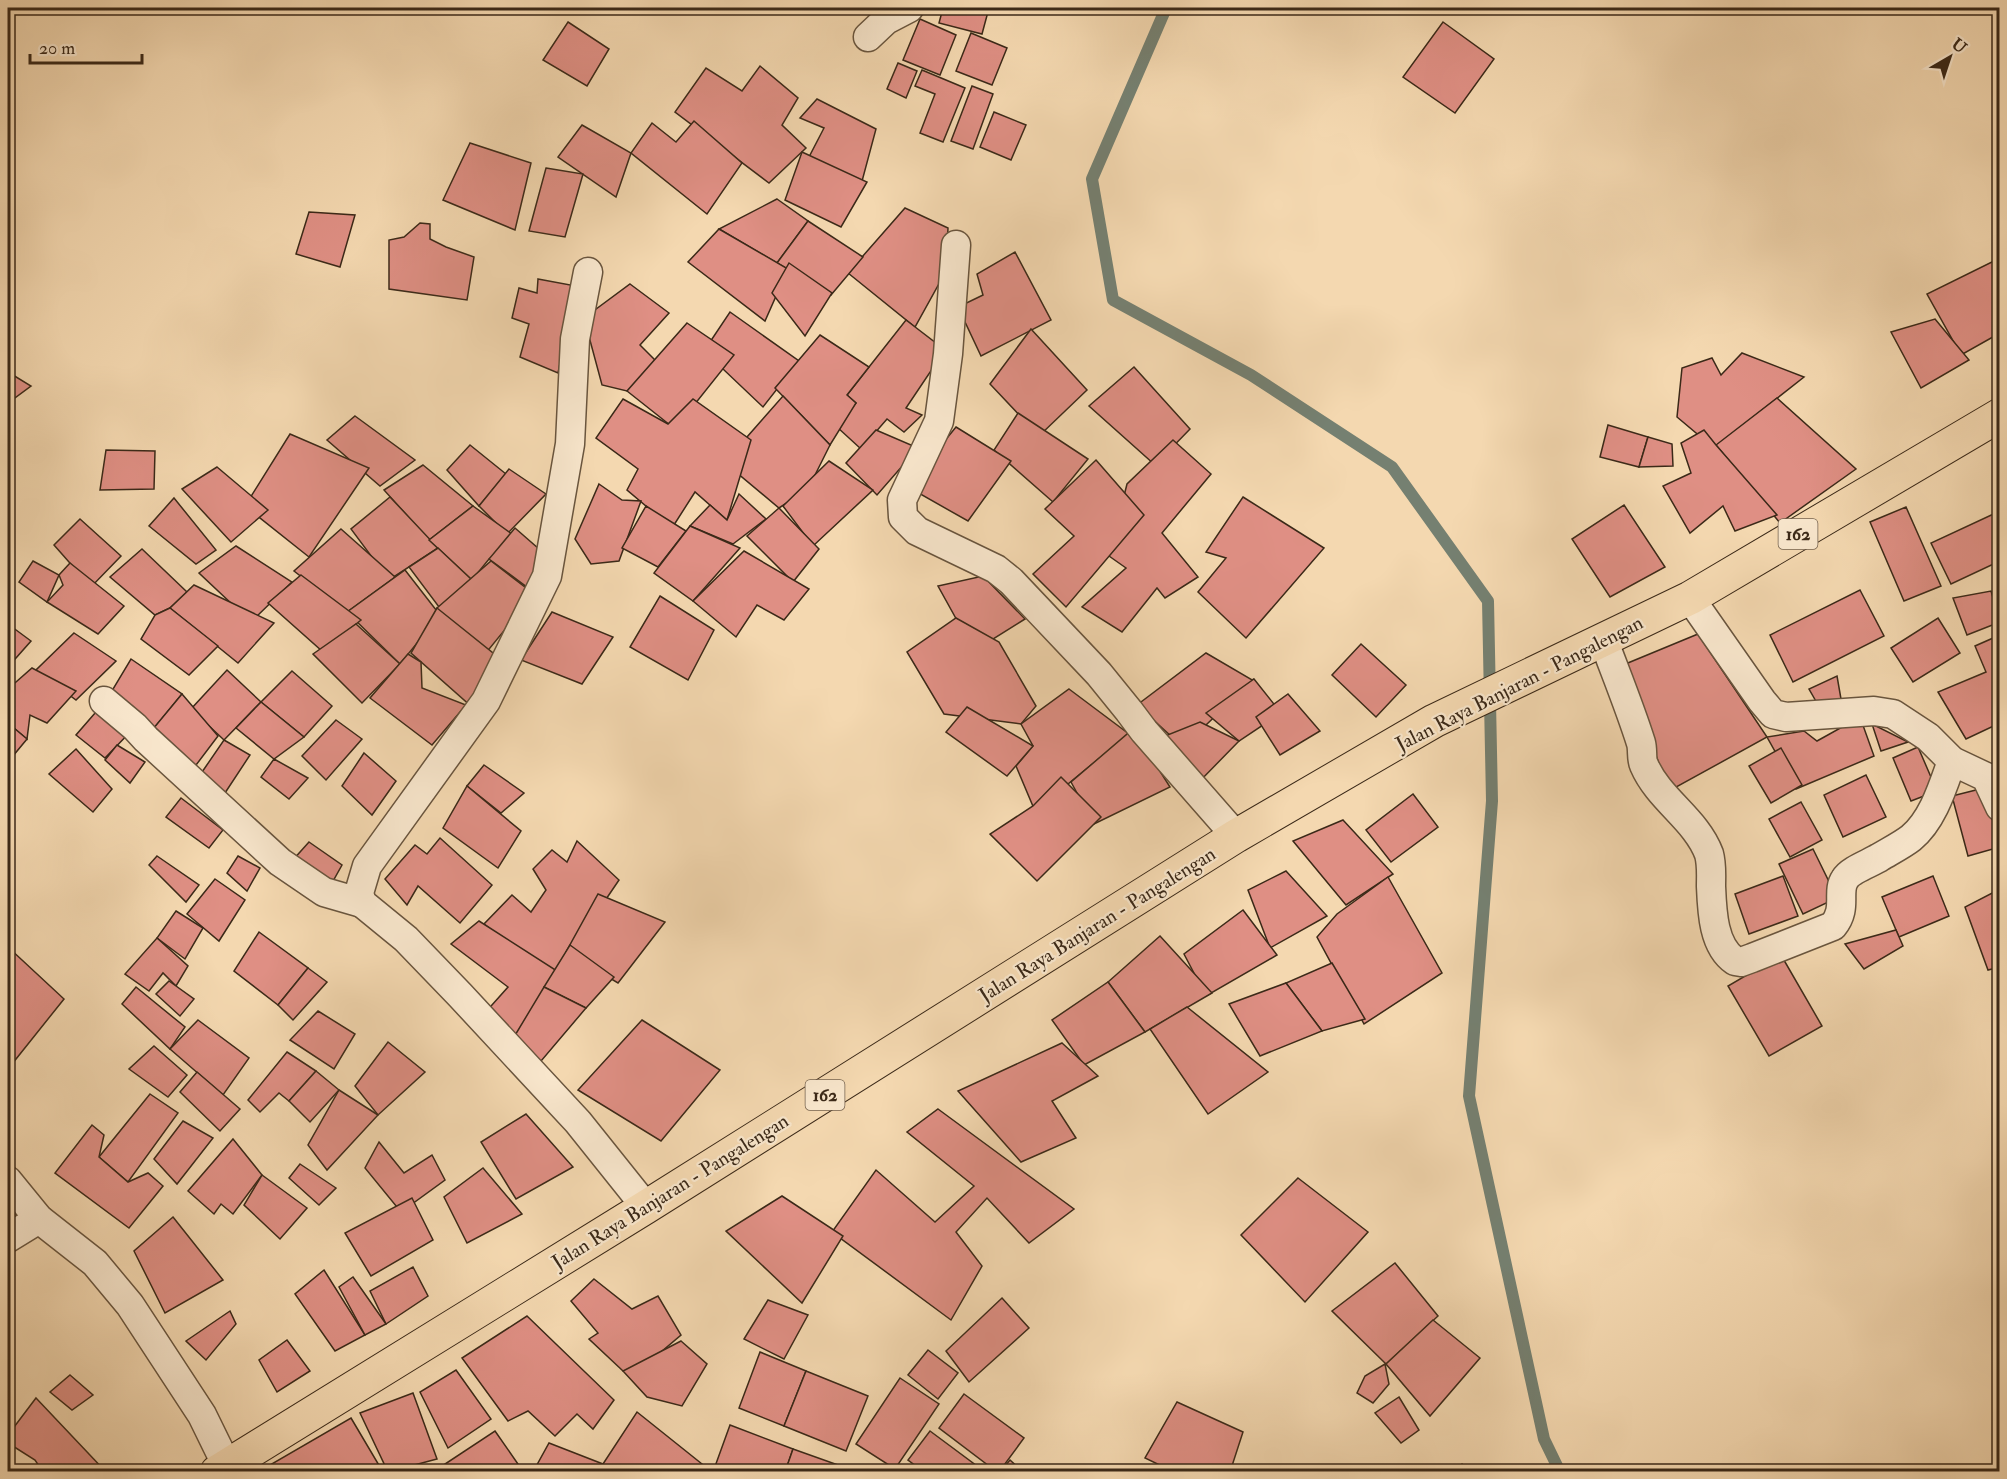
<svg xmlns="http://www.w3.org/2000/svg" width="2007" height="1479" font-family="'IM FELL Double Pica',serif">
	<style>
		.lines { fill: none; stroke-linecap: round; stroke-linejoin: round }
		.stream { stroke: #758071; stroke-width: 12 }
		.building { fill: #df8f84; stroke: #3b2918; stroke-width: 1.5 }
		.street-casing { stroke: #69553e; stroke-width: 31 }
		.primary-casing { stroke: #3b2918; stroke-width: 35 }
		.street { stroke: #f8e6cc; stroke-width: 28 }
		.primary { stroke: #f4d8b0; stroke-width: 33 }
		.labels { text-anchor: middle; stroke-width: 4.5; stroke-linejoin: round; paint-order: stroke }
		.shield { fill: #f8e6cc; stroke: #74624e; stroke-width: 1.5 }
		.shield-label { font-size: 18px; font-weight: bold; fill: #3b2918 }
		.street-label { font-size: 20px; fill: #3b2918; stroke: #f8e6cc }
	</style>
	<rect width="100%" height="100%" fill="#f4d8b0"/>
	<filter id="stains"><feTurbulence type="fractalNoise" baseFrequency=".00333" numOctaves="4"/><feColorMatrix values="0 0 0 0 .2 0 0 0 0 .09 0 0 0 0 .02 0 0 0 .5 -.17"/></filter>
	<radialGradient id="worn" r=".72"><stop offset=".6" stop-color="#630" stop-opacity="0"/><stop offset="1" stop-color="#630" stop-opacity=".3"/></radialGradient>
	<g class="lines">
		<!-- stream -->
		<polyline class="stream" points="1166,8 1092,179 1113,300 1251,375 1392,467 1488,601 1492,801 1469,1096 1544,1439 1560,1472"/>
	</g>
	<!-- building -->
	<g class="building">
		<polygon points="943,8 989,8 982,34 939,23"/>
		<polygon points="920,19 956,35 940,75 903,60"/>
		<polygon points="568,22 609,49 587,86 543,60"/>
		<polygon points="1443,22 1494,59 1455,113 1403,77"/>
		<polygon points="971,33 1007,48 992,85 956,71"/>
		<polygon points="898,63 917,71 906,98 887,89"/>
		<polygon points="760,66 798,98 782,125 806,148 769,183 675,112 706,68 742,91"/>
		<polygon points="922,70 965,88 943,142 920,133 935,94 915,86"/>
		<polygon points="972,86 993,94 973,149 951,141"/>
		<polygon points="817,99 876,129 861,185 808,159 824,128 800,118"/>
		<polygon points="994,112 1026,125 1011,160 980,147"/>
		<polygon points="694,121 742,163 707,214 631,153 652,123 676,142"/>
		<polygon points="582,125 631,153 616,197 558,157"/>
		<polygon points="470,143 531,163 515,230 443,200"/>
		<polygon points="802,152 867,182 841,227 785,200"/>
		<polygon points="546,168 583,174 565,237 529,231"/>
		<polygon points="777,199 808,221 777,263 719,229"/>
		<polygon points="905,208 948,228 946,271 915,327 848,273"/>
		<polygon points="309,212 355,215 340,267 296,254"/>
		<polygon points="808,221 863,257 831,295 777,263"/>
		<polygon points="420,223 430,224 430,239 446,247 474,257 467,300 389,289 389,240 404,237"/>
		<polygon points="719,229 788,269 765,321 688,262"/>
		<polygon points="1015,252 1051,320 981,356 958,307 983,295 977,274"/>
		<polygon points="2000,258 2000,333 1961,355 1927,294"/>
		<polygon points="789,263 832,293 805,336 772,293"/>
		<polygon points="538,279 576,286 558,373 520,357 529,324 512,318 519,288 537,293"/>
		<polygon points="630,284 669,313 640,345 656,361 631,392 602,385 584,318"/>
		<polygon points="730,312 799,361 763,407 704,351"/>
		<polygon points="1935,319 1969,360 1921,388 1891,332"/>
		<polygon points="906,320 945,350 906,408 922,415 904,432 887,419 861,449 837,427 856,403 847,395"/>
		<polygon points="687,323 734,355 675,429 627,391"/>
		<polygon points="1031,329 1087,390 1039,436 990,384"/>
		<polygon points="820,335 869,367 847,395 856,403 830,445 775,388"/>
		<polygon points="1742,353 1804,377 1714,448 1677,417 1682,368 1712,358 1721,375"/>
		<polygon points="1134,367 1190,429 1155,465 1089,406"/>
		<polygon points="8,372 31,386 8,403"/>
		<polygon points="783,396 830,445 808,489 779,508 730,467 747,437"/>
		<polygon points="1777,398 1856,469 1780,523 1716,445"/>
		<polygon points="623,399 668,424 693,399 751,440 727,520 695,492 672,528 627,490 638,469 596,438"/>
		<polygon points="1018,413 1088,459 1053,502 994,450"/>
		<polygon points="355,416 415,460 380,486 327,440"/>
		<polygon points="1608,425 1648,437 1639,467 1600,457"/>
		<polygon points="956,427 1011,461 968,521 915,491 934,454"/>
		<polygon points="876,430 918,448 877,495 846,463"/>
		<polygon points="1704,430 1716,445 1777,515 1735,531 1723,506 1690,533 1663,486 1691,473 1681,443"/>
		<polygon points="290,434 369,468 309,557 245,506"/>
		<polygon points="1648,437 1672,444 1673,466 1639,467"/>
		<polygon points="1173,440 1211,474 1162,533 1198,577 1165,598 1157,588 1122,632 1082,607 1126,568 1109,556 1127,484"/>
		<polygon points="470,445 506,474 479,506 447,470"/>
		<polygon points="106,450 155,451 154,489 100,490"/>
		<polygon points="1096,460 1144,515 1066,607 1033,574 1074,536 1045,509"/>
		<polygon points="829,461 873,490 813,546 783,506"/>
		<polygon points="423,465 473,506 429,540 384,490"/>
		<polygon points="217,467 268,510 231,542 182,489"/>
		<polygon points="509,469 546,494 507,534 479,506"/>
		<polygon points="599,484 622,500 641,501 619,561 591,564 575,539"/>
		<polygon points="739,494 766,519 733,544 690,526 710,505 727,520"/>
		<polygon points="390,497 438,548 389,580 351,529"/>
		<polygon points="1243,497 1324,548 1246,638 1198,592 1226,558 1206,552"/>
		<polygon points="174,498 216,550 196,564 149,526"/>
		<polygon points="1624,505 1665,567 1610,597 1572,539"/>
		<polygon points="473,506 516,537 489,559 472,580 429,540"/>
		<polygon points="646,506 686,531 658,567 622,548"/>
		<polygon points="1906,507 1941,586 1904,601 1870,522"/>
		<polygon points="779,508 819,549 793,582 747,536"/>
		<polygon points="2000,511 2000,561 1951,584 1931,543"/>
		<polygon points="80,519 121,556 91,587 54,545"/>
		<polygon points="690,526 740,548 693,601 654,573"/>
		<polygon points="515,528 547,556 535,593 489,559"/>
		<polygon points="341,529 395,577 347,612 294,571"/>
		<polygon points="236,546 292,582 251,622 199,573"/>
		<polygon points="438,548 472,580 439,607 409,567"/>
		<polygon points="142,549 187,592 170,608 155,615 110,577"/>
		<polygon points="744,551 809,589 784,620 757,605 736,637 693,601"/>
		<polygon points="33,561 59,575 47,602 19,582"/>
		<polygon points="491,561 534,594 481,659 437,620 437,608"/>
		<polygon points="70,563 124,606 98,634 47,602 63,585 59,575"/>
		<polygon points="405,570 440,615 400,664 347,612"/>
		<polygon points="301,575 361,620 322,651 268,603"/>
		<polygon points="983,576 1025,619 974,651 938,586"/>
		<polygon points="194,585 274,623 238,663 170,608"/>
		<polygon points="1860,590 1884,636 1793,682 1770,635"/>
		<polygon points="1991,591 2000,622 1967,635 1953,598"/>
		<polygon points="660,596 714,630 688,680 630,647"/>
		<polygon points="170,608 218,646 189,675 141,639 155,615"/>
		<polygon points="437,608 498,657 472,707 411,653"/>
		<polygon points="552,612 613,637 582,684 521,660"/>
		<polygon points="956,618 999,642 1036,706 1021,724 944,714 907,652"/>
		<polygon points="1938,618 1960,653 1913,682 1891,648"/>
		<polygon points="8,624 31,641 8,667"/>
		<polygon points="356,624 400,664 362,703 313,654"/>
		<polygon points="74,633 116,661 76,700 36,670"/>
		<polygon points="1698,634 1767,737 1669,791 1623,665"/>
		<polygon points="2000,635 2000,723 1966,739 1938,692 1986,672 1975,646"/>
		<polygon points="1361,644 1406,685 1376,717 1332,675"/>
		<polygon points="1206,653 1252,680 1254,679 1183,747 1137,705"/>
		<polygon points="408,654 421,662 422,688 466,705 432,745 370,698"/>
		<polygon points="131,659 182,694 148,736 107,699"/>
		<polygon points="32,668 76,691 47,723 30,715 27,739 8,723 8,689"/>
		<polygon points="227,670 261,702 224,740 191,709"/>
		<polygon points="292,671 332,706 304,737 261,702"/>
		<polygon points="1837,676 1841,699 1817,703 1809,689"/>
		<polygon points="1254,679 1281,713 1239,741 1206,713"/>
		<polygon points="1069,689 1129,734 1035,811 1016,766 1033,746 1021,724"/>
		<polygon points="182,694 218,736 190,773 148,735"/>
		<polygon points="1288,694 1320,731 1280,755 1256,717"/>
		<polygon points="261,702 304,737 274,759 236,728"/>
		<polygon points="102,705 133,729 105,758 76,735"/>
		<polygon points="967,707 1033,746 1007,776 946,732"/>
		<polygon points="1860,717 1874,756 1796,789 1767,737 1804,731 1817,741"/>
		<polygon points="336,720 362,739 326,780 302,756"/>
		<polygon points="1200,722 1239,741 1198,783 1155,740"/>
		<polygon points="8,723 27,739 8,762"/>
		<polygon points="1872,724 1908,742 1881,751"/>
		<polygon points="1133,729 1170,787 1094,824 1071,782"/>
		<polygon points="224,740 250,755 223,796 200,775"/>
		<polygon points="117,745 145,762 130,783 105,760"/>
		<polygon points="1918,747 1937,791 1911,801 1893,758"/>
		<polygon points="1781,748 1802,785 1771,803 1749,766"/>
		<polygon points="76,749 112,789 93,812 49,774"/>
		<polygon points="364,753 396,781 372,815 342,786"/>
		<polygon points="274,759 308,778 289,799 261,777"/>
		<polygon points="484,765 524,793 501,813 467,786"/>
		<polygon points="1866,775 1886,817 1843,837 1824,795"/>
		<polygon points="1061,777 1101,817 1037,881 990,834 1033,806"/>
		<polygon points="467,786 521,831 498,868 443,828"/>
		<polygon points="1988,787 2000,833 2000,847 1968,856 1952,796"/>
		<polygon points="1413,794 1438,827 1391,862 1366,830"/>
		<polygon points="181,798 223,830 209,848 166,817"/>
		<polygon points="1801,802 1822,840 1790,857 1769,819"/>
		<polygon points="1343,820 1393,874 1346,905 1293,841"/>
		<polygon points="440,838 492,885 460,923 418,886 407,905 385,879 415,845 427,854"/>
		<polygon points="577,841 619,880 552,979 484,924 512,895 531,912 546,890 533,869 552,850 567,862"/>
		<polygon points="309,842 342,865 328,890 292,861"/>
		<polygon points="1813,849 1837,898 1803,914 1779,864"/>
		<polygon points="157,856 199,885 186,902 149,865"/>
		<polygon points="238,856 260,868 247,891 227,873"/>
		<polygon points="1286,871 1327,916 1270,948 1248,890"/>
		<polygon points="1783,876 1798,916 1749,934 1735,894"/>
		<polygon points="1933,876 1949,916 1899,937 1882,897"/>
		<polygon points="1388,877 1442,973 1364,1024 1317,937 1337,914"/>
		<polygon points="215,879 245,900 219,941 187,914"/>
		<polygon points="2000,889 2000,967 1988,970 1965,907"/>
		<polygon points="598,894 665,922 618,983 566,952"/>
		<polygon points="1243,910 1277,955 1206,996 1184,954"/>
		<polygon points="176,911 203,928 185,959 157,938"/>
		<polygon points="479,921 557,971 520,1037 483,1015 508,987 451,944"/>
		<polygon points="1896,930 1903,946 1864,969 1845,944"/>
		<polygon points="259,932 308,968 278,1005 234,971"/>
		<polygon points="1160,936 1212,993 1145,1032 1108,982"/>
		<polygon points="157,938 188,966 176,986 163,973 149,991 125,974"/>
		<polygon points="570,945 614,977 586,1008 544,987"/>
		<polygon points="8,947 64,999 8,1069"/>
		<polygon points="1781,955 1822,1026 1769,1056 1728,986"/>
		<polygon points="1332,963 1365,1019 1322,1031 1286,983"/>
		<polygon points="308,968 327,982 293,1020 278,1005"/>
		<polygon points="169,981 194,999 180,1016 156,994"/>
		<polygon points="1108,982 1145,1032 1084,1065 1052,1020"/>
		<polygon points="1286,983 1322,1031 1260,1056 1229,1004"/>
		<polygon points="136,987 185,1027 170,1049 122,1004"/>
		<polygon points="544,987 586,1008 536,1067 511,1042"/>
		<polygon points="1187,1007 1268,1072 1208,1114 1150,1029"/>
		<polygon points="318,1011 355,1034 334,1069 290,1040"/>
		<polygon points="198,1020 249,1058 223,1095 170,1049"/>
		<polygon points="642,1020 720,1070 661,1141 578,1090"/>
		<polygon points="388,1042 425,1072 378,1115 355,1086"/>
		<polygon points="1062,1043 1098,1076 1052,1101 1076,1138 1021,1162 958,1091"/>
		<polygon points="154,1046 187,1075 168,1097 129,1069"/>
		<polygon points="287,1052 316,1071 289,1101 279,1093 260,1112 248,1100"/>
		<polygon points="316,1071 339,1090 310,1122 289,1101"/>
		<polygon points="197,1072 240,1109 220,1131 180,1092"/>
		<polygon points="339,1090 378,1115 327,1170 308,1145"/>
		<polygon points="150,1094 178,1113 128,1182 99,1157"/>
		<polygon points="938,1109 1074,1209 1029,1243 987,1198 956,1232 982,1266 951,1320 832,1232 876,1170 935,1222 974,1186 907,1132"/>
		<polygon points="526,1114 573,1167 516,1199 481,1142"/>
		<polygon points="183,1121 213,1138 177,1184 154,1159"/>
		<polygon points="92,1125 104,1135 99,1157 128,1182 148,1173 163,1186 129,1228 55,1173"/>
		<polygon points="233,1139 262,1175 233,1214 221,1204 214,1214 188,1191"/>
		<polygon points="379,1142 404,1173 432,1155 445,1180 401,1212 365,1168"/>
		<polygon points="300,1164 336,1188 319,1205 289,1178"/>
		<polygon points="483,1168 522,1214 467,1243 444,1197"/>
		<polygon points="262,1175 307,1208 280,1239 244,1205"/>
		<polygon points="1298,1178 1368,1232 1305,1302 1241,1235"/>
		<polygon points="782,1196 843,1236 802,1303 726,1231"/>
		<polygon points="412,1198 433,1240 371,1276 345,1233"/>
		<polygon points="8,1205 18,1216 8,1224"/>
		<polygon points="173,1217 223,1280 165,1313 134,1251"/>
		<polygon points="1395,1263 1438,1316 1386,1364 1332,1311"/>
		<polygon points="413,1267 428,1296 386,1324 370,1291"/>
		<polygon points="324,1270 365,1335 335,1351 295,1294"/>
		<polygon points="353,1277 386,1324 365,1335 339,1287"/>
		<polygon points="594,1279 632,1309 658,1296 681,1335 642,1368 623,1371 589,1339 598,1333 571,1301"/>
		<polygon points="1002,1298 1029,1328 969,1382 946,1351"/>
		<polygon points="768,1300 808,1315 784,1359 744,1339"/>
		<polygon points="230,1311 236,1324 206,1360 186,1341"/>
		<polygon points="527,1316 614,1400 593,1429 577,1414 555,1436 528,1411 508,1421 462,1358"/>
		<polygon points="1433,1320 1480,1358 1430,1416 1386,1364"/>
		<polygon points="287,1340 310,1371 277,1392 259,1360"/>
		<polygon points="681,1341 707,1364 682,1406 647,1397 623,1371"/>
		<polygon points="928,1350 958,1373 938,1399 908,1375"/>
		<polygon points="760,1352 806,1371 784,1426 739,1408"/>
		<polygon points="1385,1364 1389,1384 1373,1403 1357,1393 1365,1376"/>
		<polygon points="456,1370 491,1419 448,1448 420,1392"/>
		<polygon points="806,1371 868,1396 846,1451 784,1426"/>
		<polygon points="70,1375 93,1395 72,1410 50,1392"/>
		<polygon points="900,1378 939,1404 895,1469 856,1444"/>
		<polygon points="413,1393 437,1459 388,1472 360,1413"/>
		<polygon points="964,1394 1024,1438 999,1472 997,1472 939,1428"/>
		<polygon points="1399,1397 1419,1430 1401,1443 1375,1413"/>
		<polygon points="36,1398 106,1472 43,1472 35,1460 8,1443 8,1435"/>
		<polygon points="1177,1402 1243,1432 1230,1472 1174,1472 1145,1458"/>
		<polygon points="637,1412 707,1468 706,1472 533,1472 549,1443 603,1464"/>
		<polygon points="351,1418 383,1472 267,1472 263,1469"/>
		<polygon points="730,1425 793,1449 785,1472 713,1472"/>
		<polygon points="495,1431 518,1464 507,1472 442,1472 439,1468"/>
		<polygon points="930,1431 981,1469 979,1472 924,1472 908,1460"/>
		<polygon points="793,1449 838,1465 836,1472 785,1472"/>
		<polygon points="1010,1460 1023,1472 1000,1472"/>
		<polygon points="1462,1464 1466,1472 1450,1472"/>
	</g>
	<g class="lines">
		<!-- street casing -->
		<g class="street-casing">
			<g id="street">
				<polyline points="868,37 886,20 909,8"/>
				<polyline points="956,245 948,354 939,421 902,500 903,517 917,531 996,569 1011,581 1099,674 1129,711 1144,731 1236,836"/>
				<polyline points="588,272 575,339 570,444 547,576 486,701 367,866 359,893 362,903 406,939 460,995 578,1122 646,1207"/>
				<polyline points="1690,598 1762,701 1773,714 1786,717 1874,711 1893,714 1928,737 1952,761 1986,777 2000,807"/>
				<path d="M1603 639C1616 674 1630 708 1641 743 1643 750 1641 759 1644 765 1659 800 1696 819 1709 854 1712 865 1711 875 1711 886 1712 911 1713 946 1735 961L1741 962 1752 958 1833 926C1848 908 1836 892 1845 879 1850 870 1871 863 1880 857 1890 851 1902 845 1911 838 1933 820 1943 786 1952 761"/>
				<polyline points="104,701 135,727 146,739 280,862 324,892 362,903"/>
				<polyline points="8,1181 39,1219 95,1263 130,1305 202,1415 226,1464 237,1472"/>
				<polyline points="8,1238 39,1219"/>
			</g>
		</g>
		<!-- primary casing -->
		<g class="primary-casing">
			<polyline id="primary" points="217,1472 646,1207 1236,836 1434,721 1690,598 2000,415"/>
		</g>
		<!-- street -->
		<use href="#street" class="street"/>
		<!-- primary -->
		<use href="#primary" class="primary"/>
	</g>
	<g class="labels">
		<!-- shield labels -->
		<g class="shield">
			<rect x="1778.5" y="519" width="39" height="30" rx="4.5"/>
			<rect x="805.5" y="1080" width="39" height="30" rx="4.5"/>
		</g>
		<g class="shield-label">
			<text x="1798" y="540">162</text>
			<text x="825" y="1101">162</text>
		</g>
		<!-- street labels -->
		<g class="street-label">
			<text transform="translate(1519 683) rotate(-27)" y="7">Jalan Raya Banjaran - Pangalengan</text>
			<text transform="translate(1097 924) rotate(-32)" y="7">Jalan Raya Banjaran - Pangalengan</text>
			<text transform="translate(670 1191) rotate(-32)" y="7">Jalan Raya Banjaran - Pangalengan</text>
		</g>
	</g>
	<!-- margin -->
	<rect width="2007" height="1479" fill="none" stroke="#f4d8b0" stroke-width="30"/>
	<rect x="9" y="9" width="1989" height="1461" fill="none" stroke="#3b2918" stroke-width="3"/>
	<rect x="15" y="15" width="1977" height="1449" fill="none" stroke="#3b2918" stroke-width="1.5"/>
	<!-- north arrow -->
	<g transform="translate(1950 57) rotate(39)" stroke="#f8e6cc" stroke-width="4.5" paint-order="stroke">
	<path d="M0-4.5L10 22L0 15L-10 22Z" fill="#3b2918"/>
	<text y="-9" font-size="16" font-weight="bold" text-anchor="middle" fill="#3b2918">U</text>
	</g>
	<!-- scale -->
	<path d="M30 54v9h112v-9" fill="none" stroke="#3b2918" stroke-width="3"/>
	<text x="39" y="54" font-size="18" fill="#3b2918" stroke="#f8e6cc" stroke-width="4.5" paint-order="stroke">20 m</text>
	<rect width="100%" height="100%" filter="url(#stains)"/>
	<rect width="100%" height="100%" fill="url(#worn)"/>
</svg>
